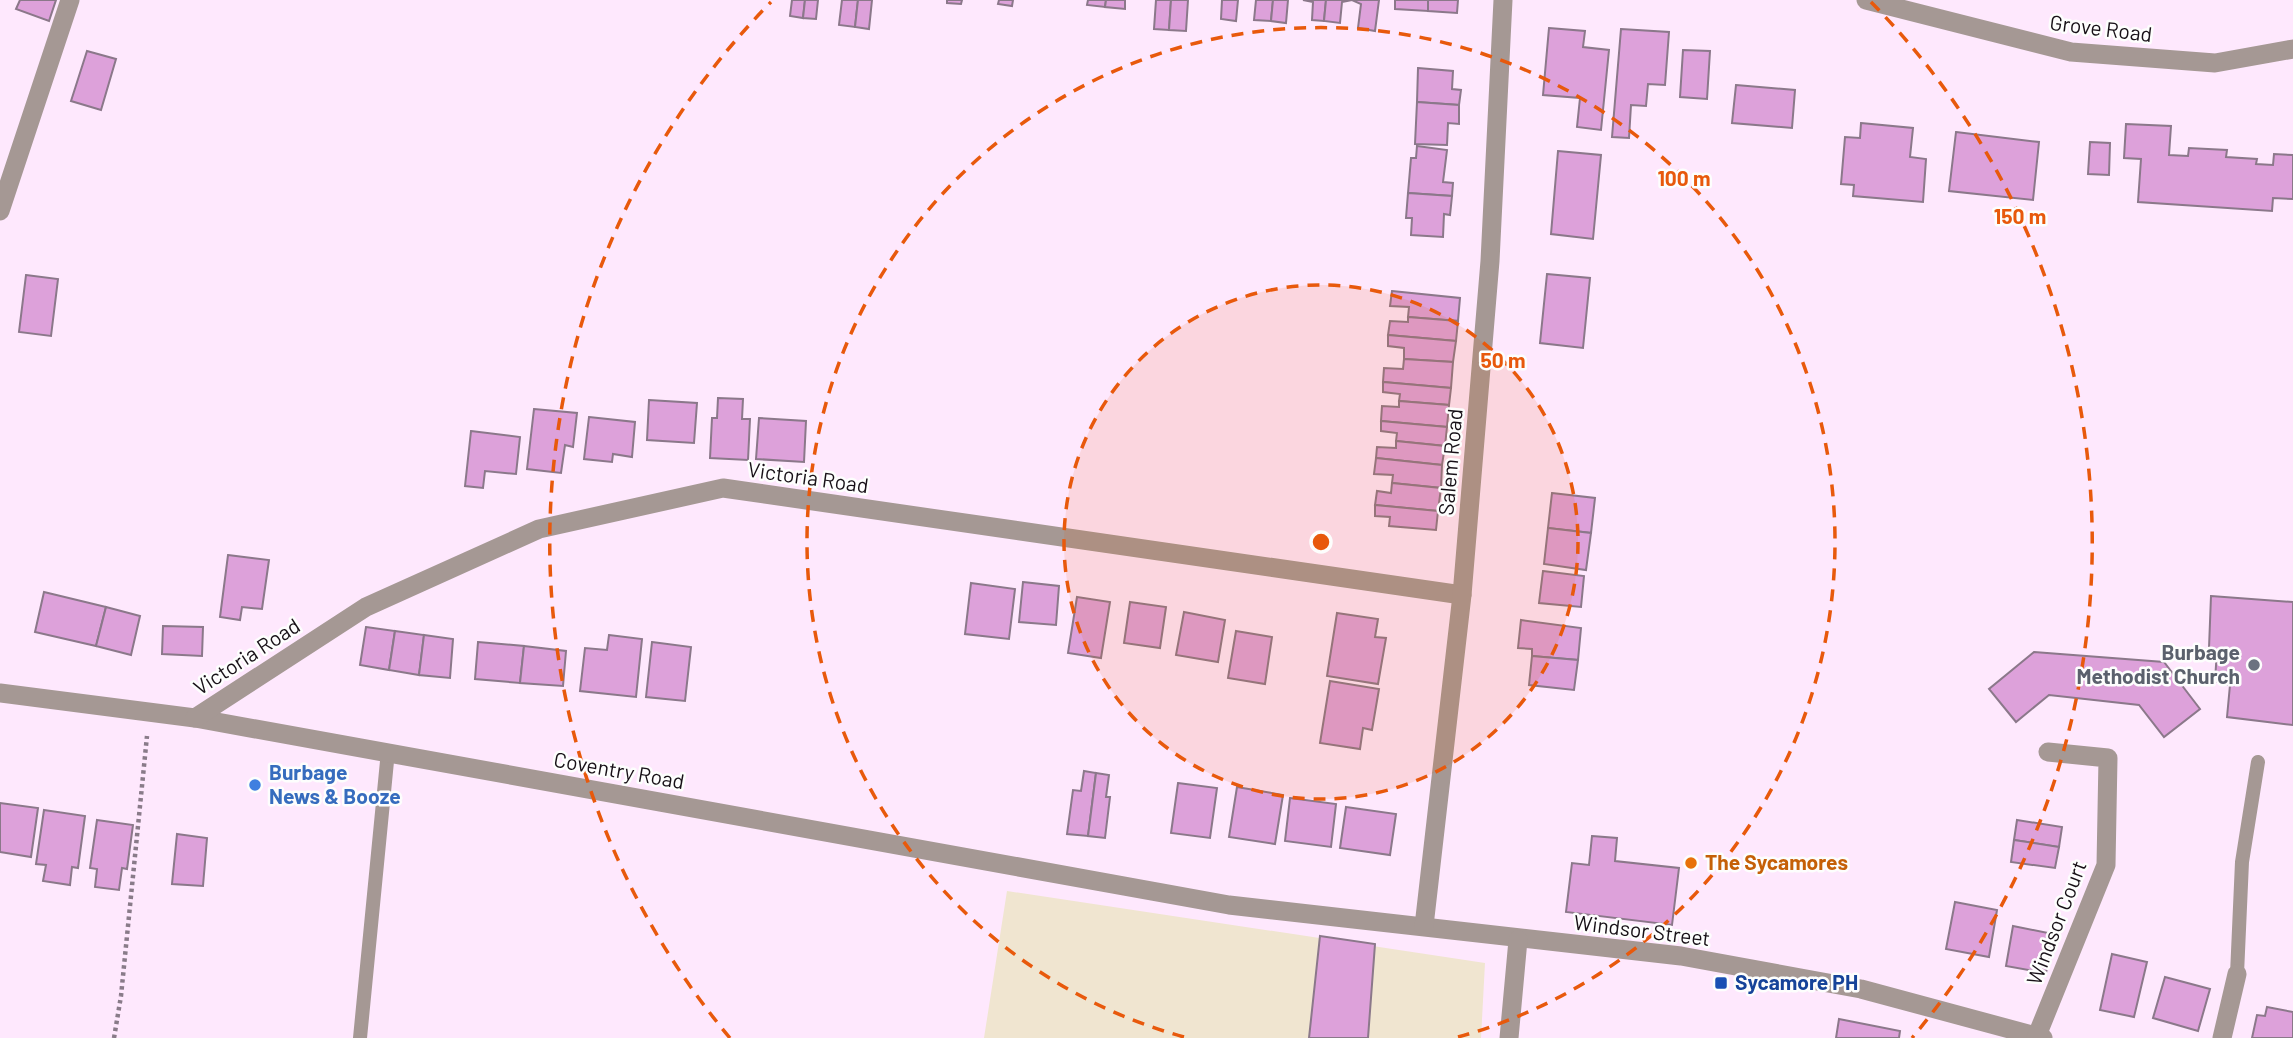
<svg xmlns="http://www.w3.org/2000/svg" width="2293" height="1038" font-family="Barlow,sans-serif">
	<style>
		.commercial { fill: #f0e5d0 }
		.building { fill: #dda1da; stroke: #8b788a; stroke-width: 2 }
		.lines { fill: none; stroke-linecap: round; stroke-linejoin: round }
		.path { stroke: #897b89; stroke-width: 4.5; stroke-dasharray: 3.5 3.5; stroke-linecap: butt }
		.service { stroke: #a59894; stroke-width: 14 }
		.minor { stroke: #a59894; stroke-width: 19 }
		.ring { fill: none; stroke: #e8590c; stroke-width: 3.5; stroke-dasharray: 12 9 }
		.worship-dot { fill: #6b7280; stroke: #fdfefd; stroke-width: 2.5 }
		.shop-dot { fill: #3f7fe0; stroke: #fdfefd; stroke-width: 2.5 }
		.food-dot { fill: #e8710a; stroke: #fdfefd; stroke-width: 2.5 }
		.transit-dot { fill: #1a4fb4; stroke: #fdfefd; stroke-width: 2.5 }
		.labels { text-anchor: middle; stroke-width: 5; stroke-linejoin: round; paint-order: stroke }
		.street-label { font-size: 21px; fill: #171017; stroke: #fdfefd }
		.worship-label { font-size: 21px; font-weight: bold; fill: #5b616d; stroke: #fdfefd; text-anchor: end }
		.shop-label { font-size: 21px; font-weight: bold; fill: #366cbe; stroke: #fdfefd; text-anchor: start }
		.food-label { font-size: 21px; font-weight: bold; fill: #c56008; stroke: #fdfefd; text-anchor: start }
		.transit-label { font-size: 21px; font-weight: bold; fill: #164399; stroke: #fdfefd; text-anchor: start }
		.centre { fill: #e8590c; stroke: #fdfefd; stroke-width: 3.5 }
		.ring-label { font-size: 21px; text-anchor: middle; font-weight: bold; fill: #e8590c; stroke: #fdfefd; stroke-width: 5; stroke-linejoin: round; paint-order: stroke }
	</style>
	<rect width="100%" height="100%" fill="#fee8fd"/>
	<!-- commercial -->
	<polygon class="commercial" points="1007,891 1485,963 1481,1038 984,1038"/>
	<!-- building -->
	<g class="building">
		<polygon points="20,0 56,0 49,21 16,9"/>
		<polygon points="792,0 805,0 803,18 790,16"/>
		<polygon points="805,0 818,0 816,19 803,18"/>
		<polygon points="842,0 858,0 855,27 839,25"/>
		<polygon points="858,0 872,0 869,29 855,27"/>
		<polygon points="947,0 962,0 961,4 947,3"/>
		<polygon points="999,0 1013,0 1012,6 998,4"/>
		<polygon points="1088,0 1106,0 1105,7 1087,5"/>
		<polygon points="1106,0 1125,0 1125,9 1105,7"/>
		<polygon points="1156,0 1171,0 1169,30 1154,29"/>
		<polygon points="1171,0 1188,0 1186,31 1169,30"/>
		<polygon points="1222,0 1238,0 1236,21 1221,19"/>
		<polygon points="1256,0 1273,0 1271,21 1254,20"/>
		<polygon points="1273,0 1288,0 1286,23 1271,21"/>
		<polygon points="1303,0 1326,0 1324,21 1312,20 1313,2"/>
		<polygon points="1326,0 1352,0 1342,2 1340,23 1324,21"/>
		<polygon points="1352,0 1379,0 1375,31 1358,28 1361,4"/>
		<polygon points="1395,0 1428,0 1428,11 1395,9"/>
		<polygon points="1428,0 1458,0 1457,13 1428,11"/>
		<polygon points="1549,28 1585,31 1583,47 1609,50 1601,130 1577,127 1580,98 1543,95"/>
		<polygon points="1621,29 1669,32 1665,85 1648,84 1646,106 1631,105 1629,138 1612,137"/>
		<polygon points="1683,50 1710,51 1707,99 1680,97"/>
		<polygon points="87,51 116,59 101,110 71,101"/>
		<polygon points="1418,68 1453,71 1452,89 1461,90 1459,105 1417,102"/>
		<polygon points="1736,85 1795,90 1792,128 1732,123"/>
		<polygon points="1417,102 1459,105 1459,124 1448,123 1447,145 1415,144"/>
		<polygon points="1861,123 1913,128 1910,157 1926,159 1923,202 1853,196 1854,185 1841,184 1845,137 1860,138"/>
		<polygon points="2126,124 2171,126 2169,155 2188,156 2189,148 2227,150 2226,157 2257,159 2256,164 2273,165 2274,154 2293,155 2293,199 2273,198 2272,211 2138,202 2141,159 2124,158"/>
		<polygon points="1956,132 2039,142 2033,200 1949,191"/>
		<polygon points="2090,142 2110,143 2109,175 2088,174"/>
		<polygon points="1417,146 1447,150 1443,182 1453,183 1452,196 1408,193 1411,158 1416,158"/>
		<polygon points="1558,151 1601,155 1593,239 1551,234"/>
		<polygon points="1408,193 1452,196 1450,215 1444,214 1443,237 1411,235 1412,218 1406,218"/>
		<polygon points="1547,274 1590,278 1583,348 1540,343"/>
		<polygon points="26,275 58,279 51,336 19,332"/>
		<polygon points="1392,291 1460,298 1458,321 1408,317 1409,307 1390,306"/>
		<polygon points="1408,317 1458,321 1456,341 1388,335 1390,321 1408,322"/>
		<polygon points="1388,335 1456,341 1453,362 1404,359 1404,348 1388,346"/>
		<polygon points="1404,359 1453,362 1451,388 1383,382 1384,368 1403,369"/>
		<polygon points="1383,382 1451,388 1449,405 1399,401 1400,394 1383,392"/>
		<polygon points="718,398 743,399 742,419 750,419 748,460 710,458 712,418 717,418"/>
		<polygon points="649,400 697,403 694,443 647,440"/>
		<polygon points="1399,401 1449,405 1447,427 1381,421 1382,406 1399,407"/>
		<polygon points="534,409 577,413 573,447 565,445 561,473 527,469"/>
		<polygon points="589,417 635,422 632,457 613,454 612,462 584,459"/>
		<polygon points="759,418 806,421 804,462 756,459"/>
		<polygon points="1381,421 1447,427 1445,446 1396,441 1397,433 1381,431"/>
		<polygon points="471,431 520,437 516,474 485,471 483,488 465,486"/>
		<polygon points="1396,441 1445,446 1442,465 1376,458 1377,447 1396,448"/>
		<polygon points="1376,458 1442,465 1441,488 1392,483 1393,475 1374,474"/>
		<polygon points="1392,483 1441,488 1438,511 1375,505 1377,491 1391,493"/>
		<polygon points="1552,493 1595,498 1591,533 1548,528"/>
		<polygon points="1375,505 1438,511 1436,530 1389,526 1390,517 1375,516"/>
		<polygon points="1548,528 1591,533 1586,570 1544,564"/>
		<polygon points="228,555 269,560 262,609 242,607 240,620 220,617"/>
		<polygon points="1543,571 1584,576 1581,607 1539,603"/>
		<polygon points="1023,582 1059,586 1056,625 1019,622"/>
		<polygon points="971,583 1015,589 1009,639 965,634"/>
		<polygon points="44,592 106,607 96,646 35,632"/>
		<polygon points="2211,596 2293,602 2293,725 2227,717 2230,685 2215,681 2217,650 2209,648"/>
		<polygon points="1077,597 1110,602 1101,658 1068,653"/>
		<polygon points="1130,602 1166,607 1160,648 1124,643"/>
		<polygon points="106,607 140,616 131,655 96,646"/>
		<polygon points="1184,612 1225,620 1218,662 1176,655"/>
		<polygon points="1337,613 1378,619 1375,637 1386,638 1378,684 1327,676"/>
		<polygon points="1521,620 1581,628 1578,660 1532,656 1532,649 1518,648"/>
		<polygon points="163,626 203,627 202,656 162,654"/>
		<polygon points="366,627 395,631 389,670 360,665"/>
		<polygon points="395,631 424,635 419,675 389,670"/>
		<polygon points="1236,631 1272,637 1265,684 1228,678"/>
		<polygon points="424,635 453,639 450,678 419,675"/>
		<polygon points="609,635 642,639 636,697 580,691 585,648 607,650"/>
		<polygon points="478,642 524,646 520,683 475,679"/>
		<polygon points="652,642 691,647 685,701 646,697"/>
		<polygon points="524,646 566,651 563,686 520,683"/>
		<polygon points="2034,652 2164,662 2200,709 2164,737 2139,705 2049,695 2016,722 1989,689"/>
		<polygon points="1532,656 1578,660 1574,690 1529,685"/>
		<polygon points="1330,681 1379,689 1372,730 1363,728 1360,749 1320,743"/>
		<polygon points="1084,771 1096,773 1088,836 1067,834 1073,790 1081,791"/>
		<polygon points="1096,773 1109,775 1106,797 1110,797 1105,838 1088,836"/>
		<polygon points="1178,783 1217,788 1210,838 1171,833"/>
		<polygon points="1237,787 1283,795 1275,844 1229,837"/>
		<polygon points="1290,798 1336,804 1331,847 1285,841"/>
		<polygon points="0,803 38,808 31,857 0,852"/>
		<polygon points="1346,807 1396,814 1390,855 1340,848"/>
		<polygon points="44,810 85,816 78,868 72,867 70,885 43,881 46,865 36,864"/>
		<polygon points="97,820 133,825 127,869 122,868 119,890 95,887 97,869 90,868"/>
		<polygon points="2017,820 2062,827 2059,847 2014,840"/>
		<polygon points="177,834 207,838 203,886 172,884"/>
		<polygon points="1592,836 1617,838 1615,861 1679,868 1672,925 1566,912 1572,863 1589,865"/>
		<polygon points="2014,840 2059,847 2055,868 2011,862"/>
		<polygon points="1955,902 1997,910 1989,957 1946,949"/>
		<polygon points="2013,926 2053,934 2046,973 2006,966"/>
		<polygon points="1320,936 1375,944 1368,1038 1309,1038"/>
		<polygon points="2112,954 2147,962 2134,1017 2100,1010"/>
		<polygon points="2165,977 2210,989 2198,1031 2153,1018"/>
		<polygon points="2267,1007 2293,1012 2293,1038 2252,1038 2257,1015 2265,1016"/>
		<polygon points="1839,1019 1900,1031 1899,1038 1836,1038"/>
	</g>
	<g class="lines">
		<!-- path -->
		<polyline class="path" points="114,1038 121,996 147,736"/>
		<!-- service -->
		<g class="service">
			<polyline points="2237,974 2242,862 2258,762"/>
			<polyline points="360,1038 388,751"/>
		</g>
		<!-- minor -->
		<g class="minor">
			<polyline points="1866,0 2071,52 2215,63 2293,49"/>
			<polyline points="0,211 70,0"/>
			<polyline points="0,693 195,718 1229,905 1681,956 1861,989 2043,1038"/>
			<polyline points="195,718 366,607 539,529 723,488 1462,595"/>
			<polyline points="1424,926 1462,595 1490,261 1503,0"/>
			<polyline points="1509,1038 1518,940"/>
			<polyline points="2036,1038 2106,865 2108,758 2048,752"/>
			<polyline points="2222,1038 2237,974"/>
		</g>
	</g>
	<!-- distance rings -->
	<circle cx="1321" cy="542" r="257" fill="#e8590c" fill-opacity=".12"/>
	<g class="ring">
		<circle cx="1321" cy="542" r="257"/>
		<path d="M1184 1037A514 514 0 1 1 1458 1037"/>
		<path d="M730 1038A771 771 0 0 1 771 2M1871 2A771 771 0 0 1 1912 1038"/>
	</g>
	<!-- markers -->
	<circle class="worship-dot" cx="2254" cy="665" r="7"/>
	<circle class="shop-dot" cx="255" cy="785" r="7"/>
	<circle class="food-dot" cx="1691" cy="863" r="7"/>
	<rect class="transit-dot" x="1714" y="976" width="14" height="14" rx="3.5"/>
	<g class="labels">
		<!-- street labels -->
		<g class="street-label">
			<text transform="translate(2101 29) rotate(7)" y="7">Grove Road</text>
			<text transform="translate(1451 462) rotate(-85)" y="7">Salem Road</text>
			<text transform="translate(808 478) rotate(8)" y="7">Victoria Road</text>
			<text transform="translate(247 657) rotate(-33)" y="7">Victoria Road</text>
			<text transform="translate(619 771) rotate(10)" y="7">Coventry Road</text>
			<text transform="translate(2057 923) rotate(-69)" y="7">Windsor Court</text>
			<text transform="translate(1642 931) rotate(7)" y="7">Windsor Street</text>
		</g>
		<!-- worship labels -->
		<g class="worship-label">
			<text x="2240" y="660">Burbage<tspan x="2240" dy="24">Methodist Church</tspan></text>
		</g>
		<!-- shop labels -->
		<g class="shop-label">
			<text x="269" y="780">Burbage<tspan x="269" dy="24">News &amp; Booze</tspan></text>
		</g>
		<!-- food labels -->
		<g class="food-label">
			<text x="1705" y="870">The Sycamores</text>
		</g>
		<!-- transit labels -->
		<g class="transit-label">
			<text x="1735" y="990">Sycamore PH</text>
		</g>
	</g>
	<circle cx="1321" cy="542" r="10" class="centre"/>
	<g class="ring-label">
		<text x="1684" y="186">100 m</text>
		<text x="2020" y="224">150 m</text>
		<text x="1503" y="368">50 m</text>
	</g>
</svg>
